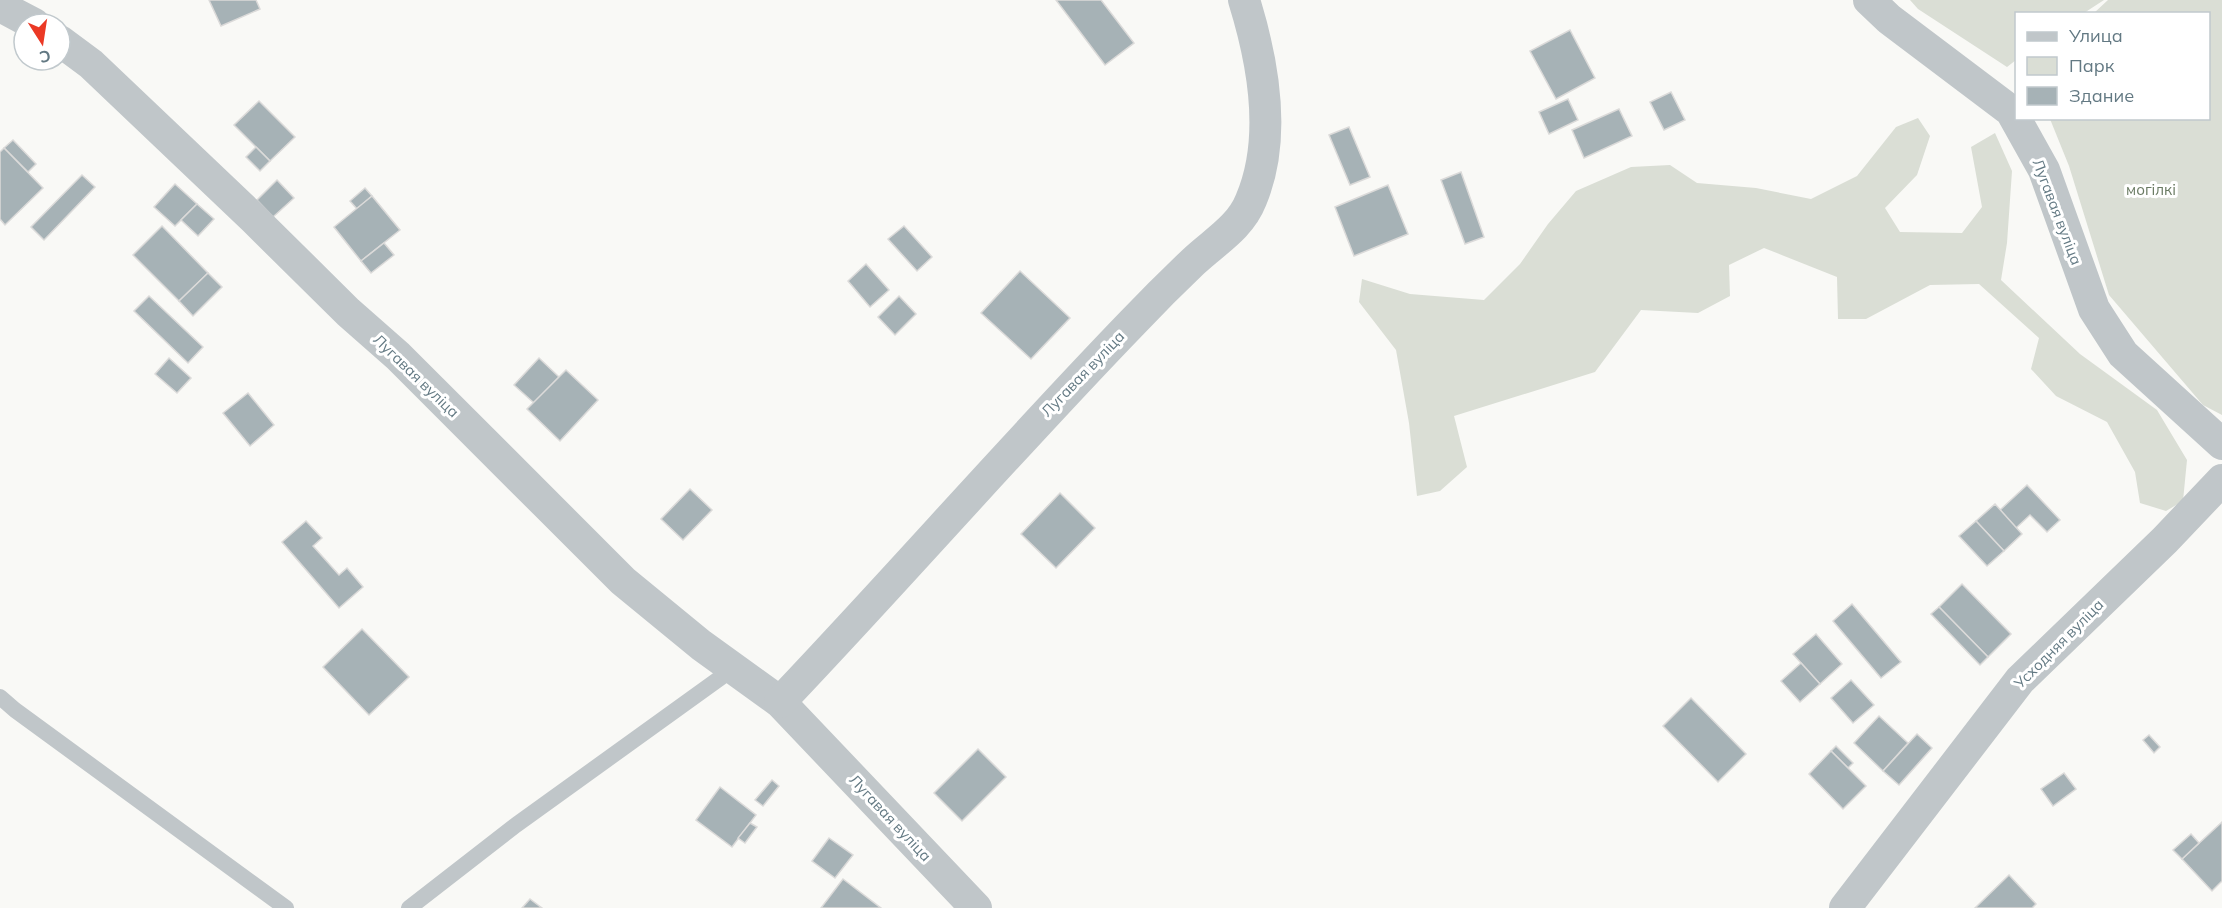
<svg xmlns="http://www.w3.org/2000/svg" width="2222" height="908" font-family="Mulish,sans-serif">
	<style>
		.green { fill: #daded5 }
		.building { fill: #a6b2b6; stroke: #dbdad9; stroke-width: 1.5 }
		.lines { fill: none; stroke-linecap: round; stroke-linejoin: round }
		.lane { stroke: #c0c6c9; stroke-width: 16 }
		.street { stroke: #c0c6c9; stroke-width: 32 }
		.labels { text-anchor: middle; stroke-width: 6; stroke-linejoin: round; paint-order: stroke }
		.park-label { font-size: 15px; fill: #697a62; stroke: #fff }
		.street-label { font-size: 15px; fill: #637983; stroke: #fff }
	</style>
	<rect width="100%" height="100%" fill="#f9f9f6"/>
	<!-- green -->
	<g class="green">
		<polygon points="1910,0 2104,0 2084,13 2016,14 2016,60 2007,67 1918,9"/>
		<polygon points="2108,0 2222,0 2222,415 2203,405 2109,295 2069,166 2050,119 2208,118 2208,14 2094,13"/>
		<polygon points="1918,118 1930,136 1917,175 1885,208 1900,232 1962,233 1982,207 1971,147 1995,133 2012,171 2007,243 2001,280 2080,354 2157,410 2187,460 2183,501 2166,511 2140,503 2135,472 2107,422 2056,396 2031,369 2039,338 1979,284 1930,285 1866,319 1838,319 1837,277 1764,248 1729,265 1730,296 1698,313 1641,310 1595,372 1454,416 1467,467 1440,491 1417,496 1409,423 1396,350 1359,302 1362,279 1410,294 1484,300 1520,264 1548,224 1576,191 1631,167 1670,165 1697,183 1756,188 1811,199 1857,176 1896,127"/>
	</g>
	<!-- building -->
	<g class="building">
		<polygon points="209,0 256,0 260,9 221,26"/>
		<polygon points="1056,0 1101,0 1134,43 1105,65"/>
		<polygon points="1570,30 1595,78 1556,99 1530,51"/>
		<polygon points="1671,92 1685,120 1664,130 1650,102"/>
		<polygon points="1568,99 1578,120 1549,134 1539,112"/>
		<polygon points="259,101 295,137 270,161 234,125"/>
		<polygon points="1619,109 1632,136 1584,158 1572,130"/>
		<polygon points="1349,127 1370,177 1350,185 1329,135"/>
		<polygon points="13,140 36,164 28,172 4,148"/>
		<polygon points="256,147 270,161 260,171 246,157"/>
		<polygon points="4,148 43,188 5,225 0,219 0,152"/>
		<polygon points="1461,172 1484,237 1465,244 1441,180"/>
		<polygon points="82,175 95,187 44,240 31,227"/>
		<polygon points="277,180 294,198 273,217 257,200"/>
		<polygon points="175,184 197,204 175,226 154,207"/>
		<polygon points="1388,185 1408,234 1354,256 1335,207"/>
		<polygon points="365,188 372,196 357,209 350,201"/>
		<polygon points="372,196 400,230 361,261 334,227"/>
		<polygon points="197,204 214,219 198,236 181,220"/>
		<polygon points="162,226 208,273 179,301 133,255"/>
		<polygon points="904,226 932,257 917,271 888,239"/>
		<polygon points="384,243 394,255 371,273 361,261"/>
		<polygon points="866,264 889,290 870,307 848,281"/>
		<polygon points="1020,271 1070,318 1031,359 981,313"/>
		<polygon points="208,273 222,287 193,316 179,301"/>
		<polygon points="149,296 203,347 188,363 134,311"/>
		<polygon points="899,296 916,314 895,335 878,317"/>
		<polygon points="169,358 191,378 177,393 155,374"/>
		<polygon points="539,358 559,377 534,403 514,385"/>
		<polygon points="566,370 598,400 560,441 527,409"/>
		<polygon points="248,393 274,425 250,446 223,413"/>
		<polygon points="2027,485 2060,520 2047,532 2030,515 2016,528 2000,510"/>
		<polygon points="690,489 712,510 683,540 661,519"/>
		<polygon points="1060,493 1095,528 1056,568 1021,534"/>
		<polygon points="1995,504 2022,534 2004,551 1976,521"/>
		<polygon points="306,521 322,538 313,546 339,575 347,568 363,587 339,608 282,542"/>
		<polygon points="1976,521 2004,551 1987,566 1959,536"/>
		<polygon points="1962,584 2011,634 1988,657 1939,607"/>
		<polygon points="1852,604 1901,662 1881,678 1833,621"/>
		<polygon points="1939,607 1988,657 1980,665 1931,614"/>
		<polygon points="362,629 409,677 369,715 323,667"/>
		<polygon points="1816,634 1842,664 1820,684 1793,654"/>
		<polygon points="1801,663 1820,684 1800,702 1781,681"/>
		<polygon points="1851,680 1874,705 1853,723 1831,698"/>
		<polygon points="1691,698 1746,754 1718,782 1663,726"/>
		<polygon points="1879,716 1908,743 1883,771 1854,743"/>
		<polygon points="1917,734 1932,748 1899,785 1883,771"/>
		<polygon points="2149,735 2160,747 2154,753 2143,740"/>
		<polygon points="1836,746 1853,763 1848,768 1831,751"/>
		<polygon points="978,749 1006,777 962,821 934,793"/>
		<polygon points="1831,751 1866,786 1843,809 1809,774"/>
		<polygon points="2064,773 2076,789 2053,806 2041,789"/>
		<polygon points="772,780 779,786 763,806 755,800"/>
		<polygon points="720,787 756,815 732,847 696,820"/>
		<polygon points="2222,822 2222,881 2212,891 2182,859"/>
		<polygon points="750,823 757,827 745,843 738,838"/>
		<polygon points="2191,834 2199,843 2182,859 2173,850"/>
		<polygon points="829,838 853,855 835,878 812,861"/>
		<polygon points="2009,875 2036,904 2032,908 1975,908"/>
		<polygon points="843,879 881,908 821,908"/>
		<polygon points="530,899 542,908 522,908"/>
	</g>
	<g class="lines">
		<!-- lane -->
		<g class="lane">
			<polyline points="0,697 15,710 286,908"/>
			<polyline points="409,908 516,825 734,668"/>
		</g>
		<!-- street -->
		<g class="street">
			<polyline points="1869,0 1889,19 2011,111 2044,170 2094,309 2123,354 2222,444"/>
			<polyline points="0,6 34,24"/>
			<polyline points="60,41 91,64 254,219 348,312 398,356 623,581 701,645 780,702 976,908"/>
			<path d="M780 702C899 577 1012 447 1132 323 1152 302 1172 282 1193 262 1214 242 1240 228 1251 200 1277 139 1263 61 1244 0"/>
			<polyline points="1845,908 2020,680 2165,540 2222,480"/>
		</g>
	</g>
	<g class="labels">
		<!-- park labels -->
		<g class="park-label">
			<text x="2151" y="195">могілкі</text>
		</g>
		<!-- street labels -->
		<g class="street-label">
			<text transform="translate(2057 212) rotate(69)" y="5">Лугавая вуліца</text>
			<text transform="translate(1083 374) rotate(-46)" y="5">Лугавая вуліца</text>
			<text transform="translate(416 376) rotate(44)" y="5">Лугавая вуліца</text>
			<text transform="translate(2059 644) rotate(-45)" y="5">Усходняя вуліца</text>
			<text transform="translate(890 818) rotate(47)" y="5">Лугавая вуліца</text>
		</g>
	</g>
	<!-- legend -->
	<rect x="2015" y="12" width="195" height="108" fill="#ffffff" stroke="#c1c9cd" stroke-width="1.5"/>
	<rect x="2027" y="32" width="30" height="9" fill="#c0c6c9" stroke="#c1c9cd" stroke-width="1.5"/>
	<text x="2069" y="42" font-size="18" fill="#637983">Улица</text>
	<rect x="2027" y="57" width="30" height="18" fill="#daded5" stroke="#c1c9cd" stroke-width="1.5"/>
	<text x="2069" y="72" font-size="18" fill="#637983">Парк</text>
	<rect x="2027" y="87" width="30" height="18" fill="#a6b2b6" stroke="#c1c9cd" stroke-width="1.5"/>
	<text x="2069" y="102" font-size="18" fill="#637983">Здание</text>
	<!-- north arrow -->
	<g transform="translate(42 42) rotate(168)"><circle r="28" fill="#ffffff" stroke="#c1c9cd" stroke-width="1.5"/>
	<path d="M0-4.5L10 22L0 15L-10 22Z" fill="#eb3925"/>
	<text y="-9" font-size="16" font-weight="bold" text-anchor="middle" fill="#637983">С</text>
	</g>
</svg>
